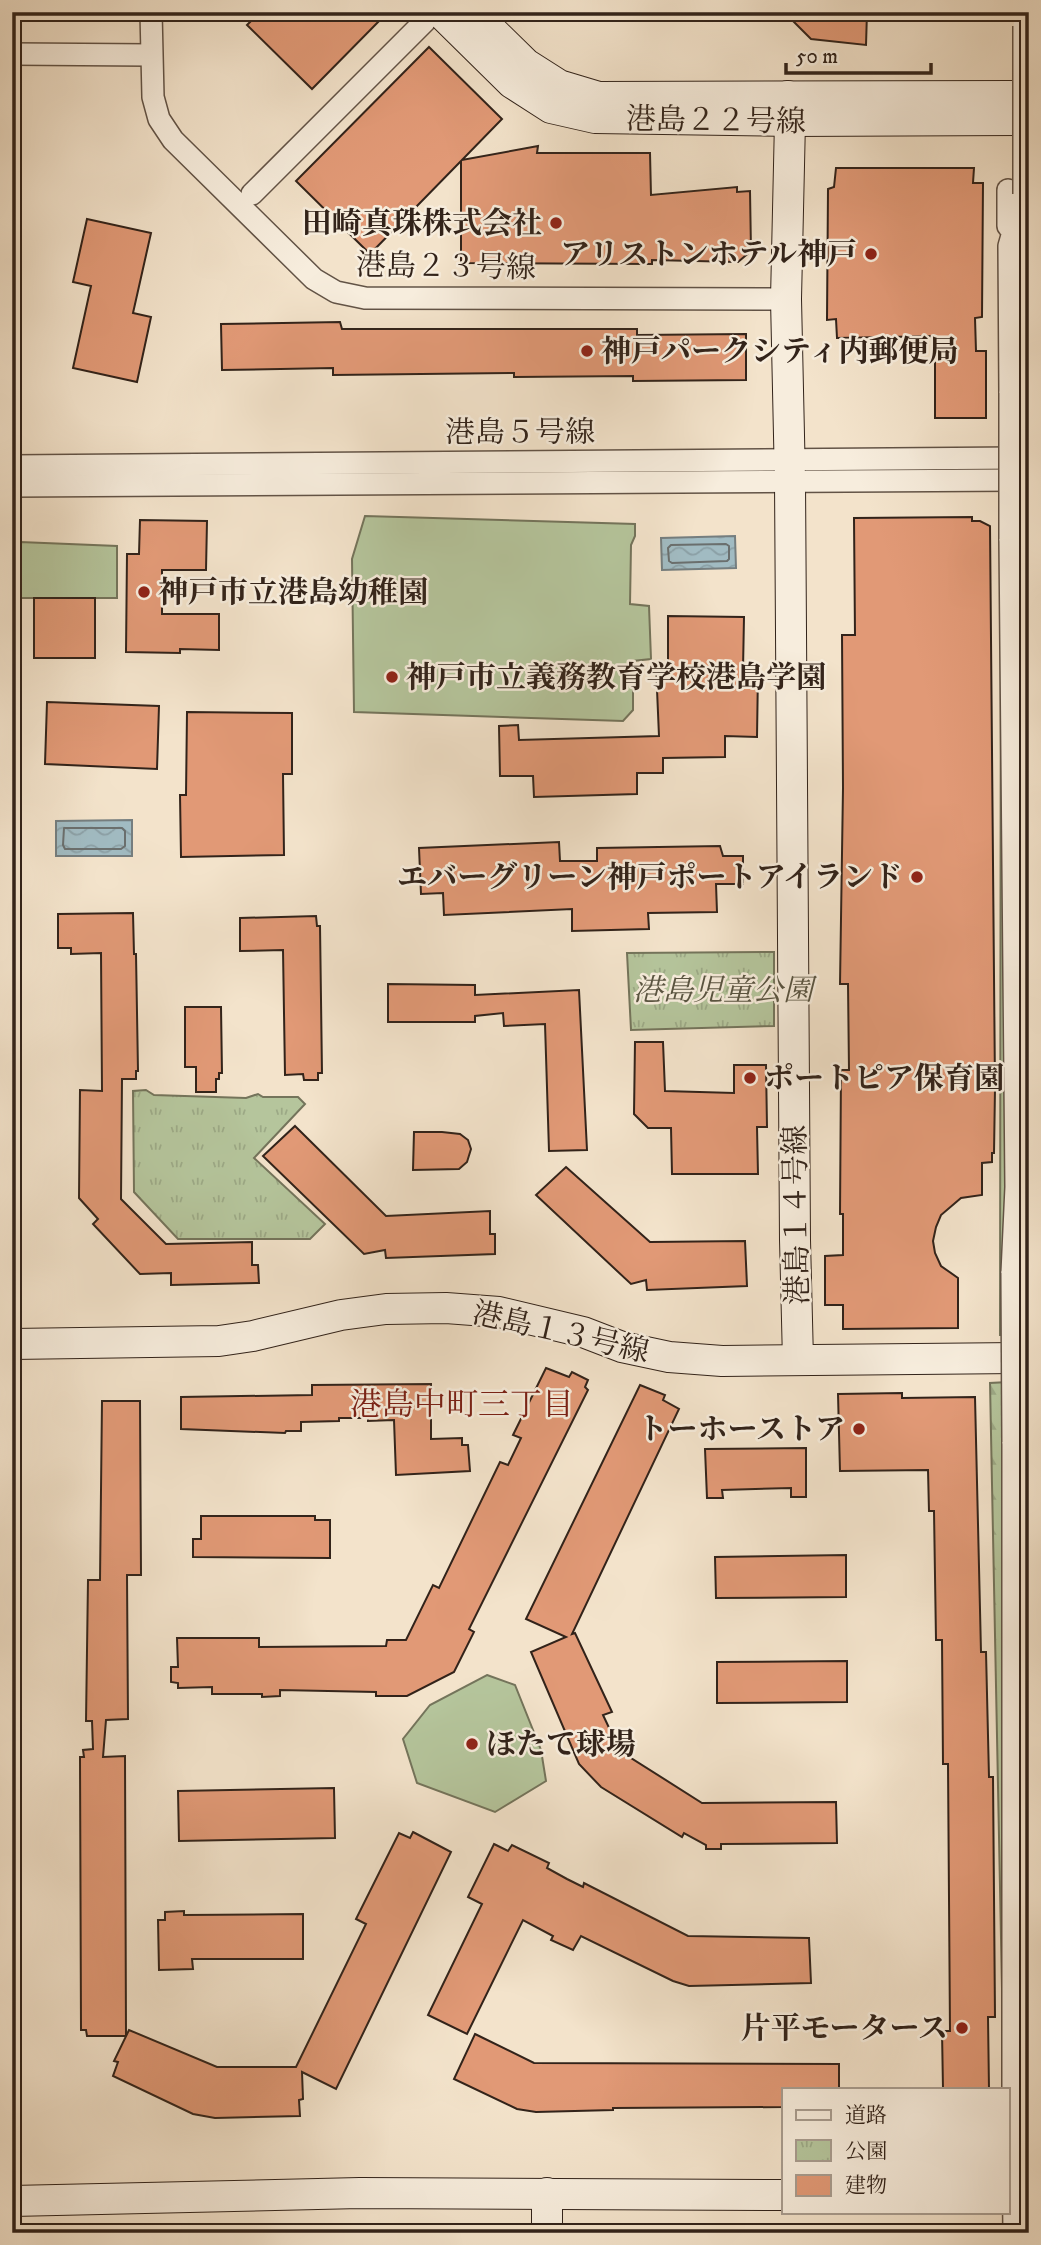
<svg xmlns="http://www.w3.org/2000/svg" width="1041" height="2245" font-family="'IM FELL DW Pica','Noto Serif JP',serif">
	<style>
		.forest { fill: url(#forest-firs); stroke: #74745b; stroke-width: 2 }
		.park { fill: url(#park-tufts); stroke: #74745b; stroke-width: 2 }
		.pitch { fill: #b5c59c; stroke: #74745b; stroke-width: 2 }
		.water { fill: url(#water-waves); stroke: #757e7f; stroke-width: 2 }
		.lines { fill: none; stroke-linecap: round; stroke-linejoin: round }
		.shore { stroke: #6a6f6e; stroke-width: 2 }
		.building { fill: #e19976; stroke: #32231a; stroke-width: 2 }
		.street-casing { stroke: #625346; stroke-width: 24 }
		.secondary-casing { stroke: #32231a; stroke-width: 32 }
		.street { stroke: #f7eddd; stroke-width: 21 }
		.secondary { stroke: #f7eddd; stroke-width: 30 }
		.street-bridge-casing { stroke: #625346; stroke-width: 24; stroke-linecap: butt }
		.street-bridge { stroke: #f7eddd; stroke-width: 21 }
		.poi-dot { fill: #8f2418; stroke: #f7eddd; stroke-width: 2.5 }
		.labels { text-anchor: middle; stroke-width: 5; stroke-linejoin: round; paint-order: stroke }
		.street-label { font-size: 30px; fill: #32231a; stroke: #f7eddd }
		.poi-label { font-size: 30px; font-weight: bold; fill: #32231a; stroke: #f7eddd; text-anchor: end }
		.park-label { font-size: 30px; font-style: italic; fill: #595441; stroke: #f7eddd }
		.neighbourhood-label { font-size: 32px; fill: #7a1f14; stroke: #f7eddd }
	</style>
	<defs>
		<pattern id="forest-firs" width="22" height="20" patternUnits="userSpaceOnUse" patternTransform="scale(1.75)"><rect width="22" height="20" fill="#b5c59c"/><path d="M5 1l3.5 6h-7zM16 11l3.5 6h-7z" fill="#9ca986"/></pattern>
		<pattern id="park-tufts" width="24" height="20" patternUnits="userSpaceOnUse" patternTransform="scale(1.75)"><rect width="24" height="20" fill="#b5c59c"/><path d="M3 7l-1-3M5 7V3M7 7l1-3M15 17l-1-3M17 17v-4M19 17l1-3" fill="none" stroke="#9ca986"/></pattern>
		<pattern id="water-waves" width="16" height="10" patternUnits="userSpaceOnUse" patternTransform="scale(1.75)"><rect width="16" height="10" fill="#a1bbc2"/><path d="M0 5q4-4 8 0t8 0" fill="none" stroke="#8ba0a6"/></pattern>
	</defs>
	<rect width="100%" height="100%" fill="#f3e3cb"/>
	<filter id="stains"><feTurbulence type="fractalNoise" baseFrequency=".00286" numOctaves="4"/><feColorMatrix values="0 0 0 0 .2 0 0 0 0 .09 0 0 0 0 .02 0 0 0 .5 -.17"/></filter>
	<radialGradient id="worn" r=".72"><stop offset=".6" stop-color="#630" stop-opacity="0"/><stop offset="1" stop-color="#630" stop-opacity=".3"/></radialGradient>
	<!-- forest -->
	<g class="forest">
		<polygon points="1001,512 1029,512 1029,1336 1000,1335"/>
		<polygon points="1029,1381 1029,2162 1008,2163 1004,2089 990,1383"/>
	</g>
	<!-- park -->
	<g class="park">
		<polygon points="774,952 774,1026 631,1030 627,953"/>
		<polygon points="146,1090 154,1095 246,1098 258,1094 263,1097 298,1097 305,1104 254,1158 325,1224 310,1239 178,1239 134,1192 133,1091"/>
	</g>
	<!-- pitch -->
	<g class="pitch">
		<polygon points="365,516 635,524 635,536 631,545 630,604 649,606 651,659 633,661 633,710 623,721 354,712 352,559"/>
		<polygon points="20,542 117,546 117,598 21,598"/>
		<polygon points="487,1675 515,1685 541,1750 546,1781 495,1812 417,1783 403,1739 430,1705"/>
	</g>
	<!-- water -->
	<g class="water">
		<polygon points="735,536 736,568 662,570 661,538"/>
		<polygon points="132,820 132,856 56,856 56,821"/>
	</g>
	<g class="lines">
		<!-- shore -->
		<g class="shore">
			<polygon points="726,544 729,546 729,559 727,561 672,563 669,561 668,548 671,545"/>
			<polygon points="64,828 122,828 125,831 125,846 121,849 65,849 63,845"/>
		</g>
	</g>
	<!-- building -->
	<g class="building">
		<polygon points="260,12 388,12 312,89 247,25"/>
		<polygon points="784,12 867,12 866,45 811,39"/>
		<polygon points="429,47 502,119 462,160 538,146 537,153 650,153 651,195 737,187 737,192 750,191 751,251 738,262 652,260 652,264 461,263 461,161 370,254 296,181"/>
		<polygon points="836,168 974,168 973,183 983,183 982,317 975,318 976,351 986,351 986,418 935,418 935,336 837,338 836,319 827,320 828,189 834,187"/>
		<polygon points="87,219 151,233 133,313 151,317 137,382 73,368 91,286 73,282"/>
		<polygon points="340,322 342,329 637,329 637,335 746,334 746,380 633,381 633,376 514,377 514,373 333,375 333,368 222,370 221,324"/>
		<polygon points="972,517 972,521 980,521 990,526 995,1088 994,1153 992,1153 992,1162 982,1163 982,1195 961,1198 941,1215 936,1227 933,1241 935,1253 941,1266 958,1278 958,1328 843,1329 843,1305 825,1305 825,1256 843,1255 843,1214 840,1214 841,1070 849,1070 848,984 840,984 843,788 842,635 855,635 854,518"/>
		<polygon points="140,520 207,521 206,570 162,570 162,614 219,614 219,650 180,649 180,653 126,652 127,554 139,554"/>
		<rect x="34" y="598" width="61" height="60"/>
		<polygon points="668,616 744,617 743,670 758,671 757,737 725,736 725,757 663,758 663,773 637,773 637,794 534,797 533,776 500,776 499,726 518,725 519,740 659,736 656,666 668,667"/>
		<polygon points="47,702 159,706 157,769 45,764"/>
		<polygon points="187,712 292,713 292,774 283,774 284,855 181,857 180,795 186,795"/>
		<polygon points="559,842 560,861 597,861 597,848 720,846 723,856 743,856 743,884 716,884 717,912 648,913 649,929 572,931 572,909 444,915 443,893 421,894 419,848"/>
		<polygon points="133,913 134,954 136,954 138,1071 136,1071 136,1079 122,1079 121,1199 166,1244 252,1242 252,1265 258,1265 259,1283 171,1285 171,1273 140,1274 93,1224 98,1219 79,1198 80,1090 102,1091 101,953 71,954 71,948 58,948 58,914"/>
		<polygon points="316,916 317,926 320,926 322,1073 318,1073 318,1080 304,1080 303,1074 285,1075 283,950 240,951 240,918"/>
		<polygon points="388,984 475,985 475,995 579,990 587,1150 549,1151 545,1024 504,1026 503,1013 475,1016 475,1022 388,1022"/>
		<polygon points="185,1007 221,1007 222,1073 219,1073 219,1079 216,1079 216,1092 196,1092 196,1067 185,1067"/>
		<polygon points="635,1042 663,1042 665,1091 734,1093 734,1065 766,1065 767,1127 757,1127 758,1174 672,1174 671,1128 648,1128 634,1114"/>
		<polygon points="295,1126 386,1216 490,1211 490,1234 495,1234 495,1254 386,1258 385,1250 364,1254 263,1156"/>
		<polygon points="414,1132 442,1132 460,1134 468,1140 471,1149 467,1162 459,1169 413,1170"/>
		<polygon points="566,1167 650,1242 745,1241 747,1286 647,1290 646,1280 631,1284 536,1195"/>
		<polygon points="546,1368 569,1377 572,1372 588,1380 585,1387 588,1390 469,1629 474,1632 454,1672 407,1696 376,1696 376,1692 280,1690 280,1696 262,1697 262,1694 212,1694 212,1687 178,1688 178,1683 171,1682 171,1667 178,1667 177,1638 259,1638 259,1647 386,1646 387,1640 406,1640 433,1585 439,1588 500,1462 508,1465 521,1438 513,1435"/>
		<polygon points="431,1384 431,1439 462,1438 462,1445 468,1445 470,1471 396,1475 394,1420 368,1421 368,1418 339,1418 339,1421 301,1422 301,1431 286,1431 285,1433 181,1429 181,1397 312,1395 312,1385"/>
		<polygon points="640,1385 665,1395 663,1400 679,1409 572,1634 575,1633 612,1712 603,1715 620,1751 702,1803 836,1802 837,1843 721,1844 721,1849 706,1849 706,1845 684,1833 682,1837 601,1787 579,1764 531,1652 566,1637 526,1619"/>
		<polygon points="902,1393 902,1398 975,1397 981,1652 986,1652 989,1777 993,1777 995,2017 988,2017 989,2089 943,2089 942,2031 950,2031 948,1764 943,1764 942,1640 936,1640 934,1511 929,1511 928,1470 840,1471 838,1394"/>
		<polygon points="102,1401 140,1401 141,1575 127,1575 128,1719 106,1720 103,1757 125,1756 126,2036 87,2036 86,2030 81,2030 80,1757 84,1757 83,1750 93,1749 92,1721 86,1721 88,1580 100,1580"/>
		<polygon points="806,1448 806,1497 791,1497 791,1488 722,1490 723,1498 707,1498 705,1449"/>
		<polygon points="201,1516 315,1516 315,1520 330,1520 330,1558 193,1557 193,1539 201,1539"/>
		<polygon points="846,1555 846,1597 716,1598 715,1557"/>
		<polygon points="847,1661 847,1702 717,1703 717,1662"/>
		<polygon points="334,1788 335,1838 179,1841 178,1791"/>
		<polygon points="413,1832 451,1852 336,2089 302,2072 303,2099 299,2100 300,2116 215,2118 193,2114 113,2076 118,2062 114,2061 129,2030 217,2067 296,2067 366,1924 356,1919 399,1833 410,1838"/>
		<polygon points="494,1844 508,1851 512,1845 549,1863 547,1868 567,1879 583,1887 584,1883 688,1936 809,1938 811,1983 689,1986 673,1981 581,1936 573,1950 551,1940 553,1936 523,1920 467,2034 428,2015 482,1904 468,1897"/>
		<polygon points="184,1911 184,1915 303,1914 303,1959 192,1959 193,1969 159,1970 158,1920 165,1920 165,1912"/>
		<polygon points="475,2034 534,2063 839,2064 839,2089 784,2089 784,2107 613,2108 613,2110 536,2112 517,2109 454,2079"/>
	</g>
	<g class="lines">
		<!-- street casing -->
		<g class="street-casing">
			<g id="street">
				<polyline points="151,12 153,97 159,119 173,140 314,279 336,292 365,298 786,299"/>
				<polyline points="12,54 150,55"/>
				<polyline points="1008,190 1008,226"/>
				<polyline points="252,194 425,21"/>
				<polyline points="1010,393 1009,246 1024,194"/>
				<polyline points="12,466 1029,458"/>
				<polyline points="12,486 1029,480"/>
				<polyline points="1010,539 1016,1187 1012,1273"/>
				<polyline points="1013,2136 1013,1442"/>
			</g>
		</g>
		<!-- secondary casing -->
		<g class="secondary-casing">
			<g id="secondary">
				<polyline points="440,12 512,83 551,108 595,118 790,121 1029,120"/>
				<polyline points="473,12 526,64 559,85 599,97 1029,96"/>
				<polyline points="788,96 790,121 786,299 790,481 795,1240 798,1360"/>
				<polyline points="12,1344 219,1341 253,1336 341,1315 386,1309 446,1308 499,1312 583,1332 622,1347 669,1357 722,1361 1029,1358"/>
				<polyline points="547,2193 547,2233"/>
				<polyline points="1008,2196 1029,2196"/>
				<polyline points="12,2201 360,2193 784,2195"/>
			</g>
		</g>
		<!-- street -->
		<use href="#street" class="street"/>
		<!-- secondary -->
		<use href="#secondary" class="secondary"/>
		<!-- street-bridge casing -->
		<g class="street-bridge-casing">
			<g id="street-bridge">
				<polyline points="1024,26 1024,194"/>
				<polyline points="1010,539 1010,393"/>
				<polyline points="1012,1273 1013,1442"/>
				<polyline points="1013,2136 1014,2233"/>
			</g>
		</g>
		<!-- street-bridge -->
		<use href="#street-bridge" class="street-bridge"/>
	</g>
	<!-- markers -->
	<g class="poi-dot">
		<circle cx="556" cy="223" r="7"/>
		<circle cx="871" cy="254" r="7"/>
		<circle cx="587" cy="351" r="7"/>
		<circle cx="144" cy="592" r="7"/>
		<circle cx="392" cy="677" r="7"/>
		<circle cx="917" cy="877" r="7"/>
		<circle cx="750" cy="1078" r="7"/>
		<circle cx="859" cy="1429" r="7"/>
		<circle cx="472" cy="1744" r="7"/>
		<circle cx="962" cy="2028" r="7"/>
	</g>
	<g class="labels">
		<!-- street labels -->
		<g class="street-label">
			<text transform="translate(716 120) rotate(1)" y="10">港島２２号線</text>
			<text transform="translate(446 266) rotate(1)" y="10">港島２３号線</text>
			<text x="520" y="442">港島５号線</text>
			<text transform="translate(796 1215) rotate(-91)" y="10">港島１４号線</text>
			<text transform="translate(561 1332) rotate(13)" y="10">港島１３号線</text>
		</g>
		<!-- poi labels -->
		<g class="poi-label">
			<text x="542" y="233">田崎真珠株式会社</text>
			<text x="857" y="264">アリストンホテル神戸</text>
			<text x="601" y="361" text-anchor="start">神戸パークシティ内郵便局</text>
			<text x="158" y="602" text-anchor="start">神戸市立港島幼稚園</text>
			<text x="406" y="687" text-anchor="start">神戸市立義務教育学校港島学園</text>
			<text x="903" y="887">エバーグリーン神戸ポートアイランド</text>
			<text x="764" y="1088" text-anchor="start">ポートピア保育園</text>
			<text x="845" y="1439">トーホーストア</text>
			<text x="486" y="1754" text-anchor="start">ほたて球場</text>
			<text x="948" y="2038">片平モータース</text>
		</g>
		<!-- park labels -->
		<g class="park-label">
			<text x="723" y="1000">港島児童公園</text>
		</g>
		<!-- neighbourhood labels -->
		<g class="neighbourhood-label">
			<text x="462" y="1415">港島中町三丁目</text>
		</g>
	</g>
	<!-- margin -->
	<rect width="1041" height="2245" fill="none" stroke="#f3e3cb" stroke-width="42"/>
	<rect x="14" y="14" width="1013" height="2217" fill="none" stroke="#32231a" stroke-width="3.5"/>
	<rect x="21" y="21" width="999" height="2203" fill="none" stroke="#32231a" stroke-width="2"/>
	<!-- legend -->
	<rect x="782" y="2088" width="228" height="126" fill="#f7eddd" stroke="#a89c8f" stroke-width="2"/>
	<rect x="796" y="2110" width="35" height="10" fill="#f7eddd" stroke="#a89c8f" stroke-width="2"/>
	<text x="845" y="2122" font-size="21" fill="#32231a">道路</text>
	<rect x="796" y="2140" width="35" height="21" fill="url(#park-tufts)" stroke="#a89c8f" stroke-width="2"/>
	<text x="845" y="2158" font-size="21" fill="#32231a">公園</text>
	<rect x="796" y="2175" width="35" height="21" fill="#e19976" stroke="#a89c8f" stroke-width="2"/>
	<text x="845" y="2192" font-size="21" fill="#32231a">建物</text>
	<!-- scale -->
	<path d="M786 63v10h145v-10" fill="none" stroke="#32231a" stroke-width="3.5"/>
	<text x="796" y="63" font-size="21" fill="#32231a" stroke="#f7eddd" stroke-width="5" paint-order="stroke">50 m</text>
	<rect width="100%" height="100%" filter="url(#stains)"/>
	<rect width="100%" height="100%" fill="url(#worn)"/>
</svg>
